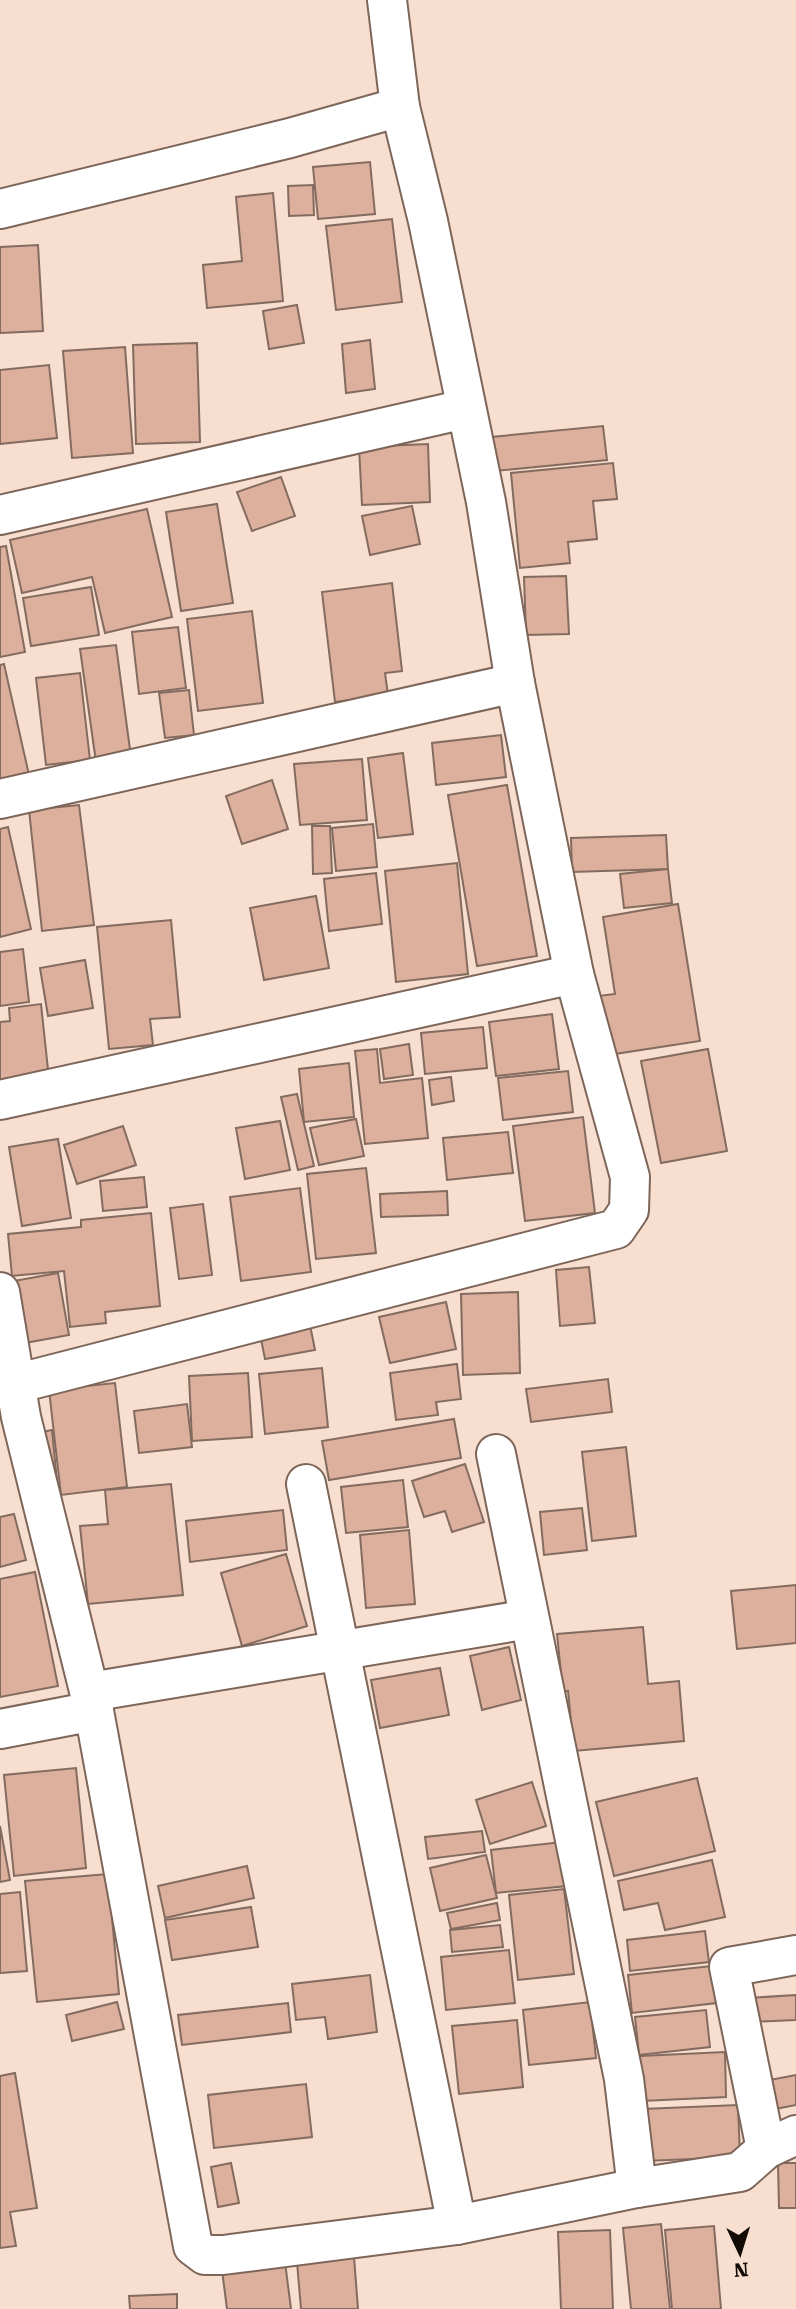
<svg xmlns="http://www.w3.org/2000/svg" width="796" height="2309" font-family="'Roboto Serif',serif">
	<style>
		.building { fill: #dcb09c; stroke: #846b60; stroke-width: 2 }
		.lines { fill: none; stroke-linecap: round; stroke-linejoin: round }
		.minor-casing { stroke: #7d6659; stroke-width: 42 }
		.minor { stroke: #fff; stroke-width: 38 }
	</style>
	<rect width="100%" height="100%" fill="#f8decf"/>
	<!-- building -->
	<g class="building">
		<polygon points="370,162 375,214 318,219 313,167"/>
		<polygon points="313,185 314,215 289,216 288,186"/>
		<polygon points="273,193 283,301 207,308 203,265 242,261 236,197"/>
		<polygon points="392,219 402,302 336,310 326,226"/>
		<polygon points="38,245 43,331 0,333 0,247"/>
		<polygon points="297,305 304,343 269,349 263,311"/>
		<polygon points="370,340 375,389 346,393 342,344"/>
		<polygon points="197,343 200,442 136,444 133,345"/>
		<polygon points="125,347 133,453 72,458 63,351"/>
		<polygon points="49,365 57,438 0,444 0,370"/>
		<polygon points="603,426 607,460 495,471 491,437"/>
		<polygon points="428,444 430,502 362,505 359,447"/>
		<polygon points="613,463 617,499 593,501 597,539 568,542 570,563 520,568 511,473"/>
		<polygon points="281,477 295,516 252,531 237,492"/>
		<polygon points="217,504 233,603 181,611 166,512"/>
		<polygon points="412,506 420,544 370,555 362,516"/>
		<polygon points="147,509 172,617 105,633 92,577 22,593 10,540"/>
		<polygon points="6,546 25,652 0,657 0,547"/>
		<polygon points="566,576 569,634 526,635 524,577"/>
		<polygon points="392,583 402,671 385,673 388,695 335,702 322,592"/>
		<polygon points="91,587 99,635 31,646 23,598"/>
		<polygon points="252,611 263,703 198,711 187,619"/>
		<polygon points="178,627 186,688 139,694 132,632"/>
		<polygon points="116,645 131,757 96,762 80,649"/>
		<polygon points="4,664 29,775 0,781 0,665"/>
		<polygon points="80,673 90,760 46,765 36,678"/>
		<polygon points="189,690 194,735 165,738 159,693"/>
		<polygon points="501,735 506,777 436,785 432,743"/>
		<polygon points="403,753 413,834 378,838 368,758"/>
		<polygon points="362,759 367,820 300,825 294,764"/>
		<polygon points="272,780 288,829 242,844 226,796"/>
		<polygon points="507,785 537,956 477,966 448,795"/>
		<polygon points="79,805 94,925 42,931 29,810"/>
		<polygon points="373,824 377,867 336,871 332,828"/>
		<polygon points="312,826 330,826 332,873 313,874"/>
		<polygon points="8,827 31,929 0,937 0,829"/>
		<polygon points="666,835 668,869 572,872 571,838"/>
		<polygon points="457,863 468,974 396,982 385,871"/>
		<polygon points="668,869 672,903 624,908 620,874"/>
		<polygon points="376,873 382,924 329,931 324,879"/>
		<polygon points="316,896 329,968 264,980 250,908"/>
		<polygon points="678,904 700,1041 608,1055 598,996 615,994 603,917"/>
		<polygon points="171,920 180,1017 150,1019 153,1045 109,1049 97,927"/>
		<polygon points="23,949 29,1002 0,1006 0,952"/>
		<polygon points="85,960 93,1008 48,1016 40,968"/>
		<polygon points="41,1004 49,1079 0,1084 0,1022 10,1021 9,1008"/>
		<polygon points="552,1014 559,1069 496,1076 489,1022"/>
		<polygon points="483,1027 487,1068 425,1074 421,1033"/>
		<polygon points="409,1044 413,1075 384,1079 380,1049"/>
		<polygon points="377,1049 380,1083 422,1078 428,1138 365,1144 355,1051"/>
		<polygon points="708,1049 727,1151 661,1163 641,1061"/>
		<polygon points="349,1063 354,1117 304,1122 299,1069"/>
		<polygon points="568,1071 573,1112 503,1120 498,1078"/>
		<polygon points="451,1077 454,1101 432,1105 429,1080"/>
		<polygon points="297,1094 314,1166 298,1170 281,1097"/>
		<polygon points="583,1117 595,1213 525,1221 513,1126"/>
		<polygon points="356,1119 364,1156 319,1165 310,1128"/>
		<polygon points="280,1121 290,1170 245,1179 236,1128"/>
		<polygon points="123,1126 136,1165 77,1184 64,1145"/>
		<polygon points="508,1132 513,1173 447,1180 443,1138"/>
		<polygon points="58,1139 71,1218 22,1226 9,1147"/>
		<polygon points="366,1168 376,1253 316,1259 307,1174"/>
		<polygon points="144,1177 147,1207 103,1211 100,1181"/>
		<polygon points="300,1188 311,1272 241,1281 230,1197"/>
		<polygon points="447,1191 448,1215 381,1217 380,1194"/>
		<polygon points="203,1204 212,1275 179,1279 170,1208"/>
		<polygon points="151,1213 160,1306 105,1312 106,1323 70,1327 64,1271 12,1276 8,1234 81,1227 81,1220"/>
		<polygon points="589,1267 595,1323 560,1326 556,1270"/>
		<polygon points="58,1273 69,1335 25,1343 14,1281"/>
		<polygon points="518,1292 520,1373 463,1375 461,1294"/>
		<polygon points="446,1302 456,1349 390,1363 379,1317"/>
		<polygon points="310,1325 315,1350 265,1359 260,1334"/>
		<polygon points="457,1364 461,1399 436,1402 438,1415 396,1420 390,1373"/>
		<polygon points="322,1368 328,1427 265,1434 259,1374"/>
		<polygon points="248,1373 252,1437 192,1441 189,1376"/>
		<polygon points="608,1379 612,1412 531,1422 526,1389"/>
		<polygon points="115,1383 127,1487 61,1495 49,1390"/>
		<polygon points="187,1404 192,1447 139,1453 134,1411"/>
		<polygon points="454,1419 461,1458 329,1480 322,1441"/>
		<polygon points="52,1430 58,1491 37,1433"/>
		<polygon points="626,1447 636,1536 592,1541 582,1452"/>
		<polygon points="465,1464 484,1522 452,1532 445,1511 424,1517 412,1481"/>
		<polygon points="403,1480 408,1527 346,1533 341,1487"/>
		<polygon points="171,1484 183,1595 88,1604 80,1526 108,1524 105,1490"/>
		<polygon points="582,1508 587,1550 544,1555 540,1512"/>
		<polygon points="283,1510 287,1550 190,1562 186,1521"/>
		<polygon points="14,1514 26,1560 0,1567 0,1517"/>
		<polygon points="409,1530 415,1604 366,1608 360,1535"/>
		<polygon points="286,1554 307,1626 242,1646 221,1573"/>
		<polygon points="35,1572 58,1686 0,1697 0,1579"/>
		<polygon points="796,1585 796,1643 737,1649 731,1591"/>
		<polygon points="643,1627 648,1684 679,1681 684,1741 574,1751 568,1691 563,1692 557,1634"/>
		<polygon points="509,1647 521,1700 482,1710 470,1656"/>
		<polygon points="440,1668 449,1715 380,1728 371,1680"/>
		<polygon points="76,1768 86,1868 14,1876 4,1775"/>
		<polygon points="697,1778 715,1851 614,1876 596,1802"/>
		<polygon points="532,1782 546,1826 490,1844 476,1800"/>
		<polygon points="0,1826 10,1880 0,1882"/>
		<polygon points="482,1831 485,1852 428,1859 425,1837"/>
		<polygon points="562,1842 567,1886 496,1893 491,1850"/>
		<polygon points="486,1855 497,1898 440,1911 430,1868"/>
		<polygon points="712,1860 725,1917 665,1930 658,1903 624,1910 618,1881"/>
		<polygon points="247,1866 254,1898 165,1918 158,1886"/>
		<polygon points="108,1874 119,1994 37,2002 25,1881"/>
		<polygon points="564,1889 574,1974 518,1980 509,1895"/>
		<polygon points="20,1892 27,1971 0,1973 0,1894"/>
		<polygon points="497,1903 500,1920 451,1929 447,1913"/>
		<polygon points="251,1907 258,1947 172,1960 165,1920"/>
		<polygon points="500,1925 503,1947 452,1952 450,1930"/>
		<polygon points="705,1931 709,1962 630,1971 627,1940"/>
		<polygon points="509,1950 515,2003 446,2010 441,1957"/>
		<polygon points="721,1965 725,2002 632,2013 628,1975"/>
		<polygon points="370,1975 377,2032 328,2039 325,2017 296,2020 292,1984"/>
		<polygon points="796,1995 796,2020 749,2022 748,1998"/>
		<polygon points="117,2002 124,2029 72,2041 66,2015"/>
		<polygon points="590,2002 596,2058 529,2065 523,2010"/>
		<polygon points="288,2003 291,2032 182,2045 178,2015"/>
		<polygon points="706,2010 710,2047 639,2055 635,2017"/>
		<polygon points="517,2020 523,2087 459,2094 452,2026"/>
		<polygon points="725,2052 726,2097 642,2101 640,2056"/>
		<polygon points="15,2073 37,2208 10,2212 16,2246 0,2248 0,2076"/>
		<polygon points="796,2075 796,2105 765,2111 759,2082"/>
		<polygon points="306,2084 312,2137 214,2148 208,2095"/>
		<polygon points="738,2105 740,2157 645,2161 643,2109"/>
		<polygon points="231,2163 239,2203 218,2207 211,2167"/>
		<polygon points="778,2163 796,2163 796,2208 779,2208"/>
		<polygon points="661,2224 670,2309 631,2309 623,2228"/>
		<polygon points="714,2226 721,2309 672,2309 665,2230"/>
		<polygon points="610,2230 613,2309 561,2309 558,2232"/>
		<polygon points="354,2257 358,2309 301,2309 297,2262"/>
		<polygon points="285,2262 291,2309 227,2309 222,2270"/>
		<polygon points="177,2294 177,2309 130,2309 129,2296"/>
	</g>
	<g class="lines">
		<!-- minor casing -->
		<g class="minor-casing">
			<g id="minor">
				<polyline points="0,209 290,138 400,107"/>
				<polyline points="0,515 465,409"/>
				<polyline points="0,799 515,683"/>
				<polyline points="0,1100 574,974"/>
				<polyline points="0,1292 21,1417 94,1711 0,1729"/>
				<polyline points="15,1384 616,1229 629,1210 630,1177 574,974 515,683 486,502 428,221 400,107 387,0"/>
				<polyline points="306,1484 457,2225"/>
				<polyline points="90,1692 529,1619"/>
				<polyline points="94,1711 193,2246 205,2255 223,2255 457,2225 637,2188 624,2079 496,1454"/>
				<polyline points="766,2149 729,1967 796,1955"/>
				<polyline points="637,2188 740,2172 766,2149 796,2135"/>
			</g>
		</g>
		<!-- minor -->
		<use href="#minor" class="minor"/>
	</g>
	<!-- north arrow -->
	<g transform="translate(740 2253) rotate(176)" stroke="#f8decf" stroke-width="5" paint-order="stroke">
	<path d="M0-5L12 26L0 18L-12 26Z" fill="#120a05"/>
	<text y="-10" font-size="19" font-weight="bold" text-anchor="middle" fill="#120a05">N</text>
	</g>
</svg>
